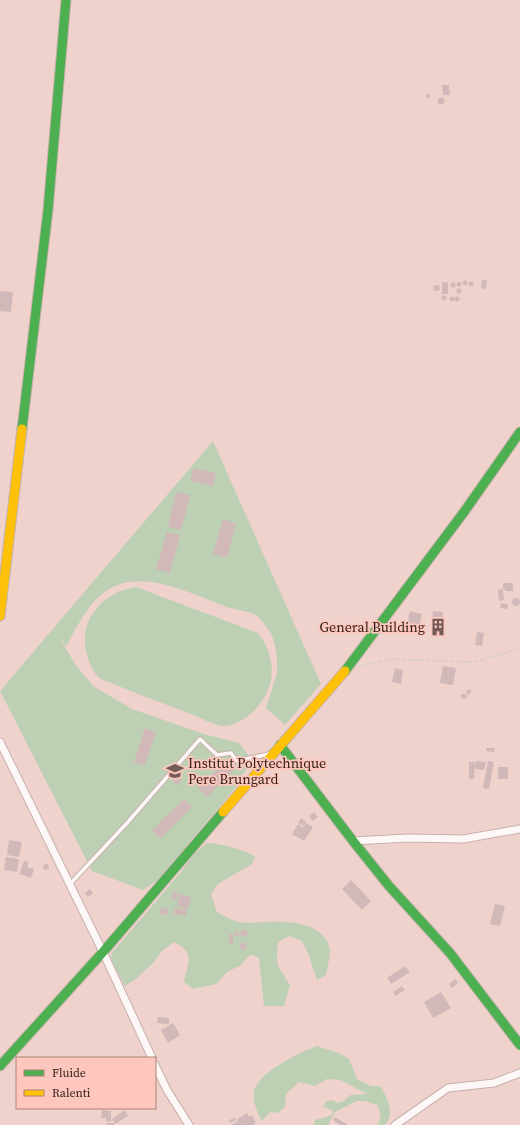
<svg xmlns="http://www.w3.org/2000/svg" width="520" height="1125" font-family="'Source Serif 4',serif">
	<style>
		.green { fill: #bed0b4 }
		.building { fill: #d0b9b8 }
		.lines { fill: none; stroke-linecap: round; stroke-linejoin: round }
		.lane-casing { stroke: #c7b0ac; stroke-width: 5.5 }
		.street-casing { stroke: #c7b0ac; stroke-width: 9 }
		.fast-casing { stroke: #c7b0ac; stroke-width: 11 }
		.slow-casing { stroke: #c7b0ac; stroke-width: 11 }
		.path { stroke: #d6cdcb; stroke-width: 1.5; stroke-dasharray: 4 2; stroke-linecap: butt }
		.lane { stroke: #fdf8f7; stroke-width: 3.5 }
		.street { stroke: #fdf8f7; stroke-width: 7 }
		.fast { stroke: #4caf50; stroke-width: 9 }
		.slow { stroke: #ffc107; stroke-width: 9 }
		.labels { text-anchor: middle; stroke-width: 3.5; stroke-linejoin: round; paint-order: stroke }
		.poi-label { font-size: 14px; fill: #301c19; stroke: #fec7bd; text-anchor: end }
	</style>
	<rect width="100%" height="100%" fill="#efd2cc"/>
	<!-- green -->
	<g class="green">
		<path d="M213 441 321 684 285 725 266 708C269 697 273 687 276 676 279 667 276 643 271 634 270 631 259 617 256 615 249 611 236 610 227 607 193 595 144 568 109 589 88 602 78 626 66 646L59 637 75 664 93 686 132 709 204 734 239 743 254 762 241 776 236 787 158 880 143 890 92 871 0 691Z"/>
		<path d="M136 587 258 633C271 650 276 670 268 690 262 706 241 727 223 726 216 726 198 717 191 714 161 703 131 691 101 679 93 673 90 665 87 655 77 620 103 592 136 587Z"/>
		<path d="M207 843C223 844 241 849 255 856L252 864 218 884 211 894 217 912C224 916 232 920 239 922 249 924 257 922 267 922 289 921 327 923 330 951 330 958 327 968 326 975L317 980 308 953 302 941 289 936 278 942 277 958 278 966 290 985 284 1006H264L259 958 253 955H250L241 965 227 972 216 984 193 989 184 982C187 963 197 953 174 942L162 951 154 962 137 978 125 986 112 962 111 954 180 873 195 853Z"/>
		<path d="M317 1046 339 1053 349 1059 357 1079 371 1086H380C387 1097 396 1114 385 1125H378C381 1117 381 1113 377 1105L365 1101H357L335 1112 329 1123 330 1125H314L315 1120 327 1117 333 1114 332 1110 323 1106 327 1101 332 1100 338 1103 344 1101 350 1095 367 1094 340 1080 327 1079 315 1086 299 1082 286 1094 285 1107 277 1113 270 1112 262 1121C257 1112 253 1103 254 1092 256 1073 301 1052 317 1046Z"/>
	</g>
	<!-- building -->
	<g class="building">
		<polygon points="442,85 449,85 450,95 443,95"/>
		<circle cx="428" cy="96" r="2"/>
		<circle cx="441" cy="101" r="3.5"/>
		<polygon points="482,280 487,280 486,289 481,288"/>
		<circle cx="465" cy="283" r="2.5"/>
		<circle cx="471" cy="284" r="2.5"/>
		<circle cx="459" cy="284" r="2.5"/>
		<rect x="442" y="282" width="6" height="12"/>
		<circle cx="453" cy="285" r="2.5"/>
		<polygon points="439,285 440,290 434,291 433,286"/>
		<circle cx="459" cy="291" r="2.5"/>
		<polygon points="0,291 13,292 11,312 0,311"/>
		<circle cx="444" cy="298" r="2.5"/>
		<circle cx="457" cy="299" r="2.5"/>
		<circle cx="452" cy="299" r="2.5"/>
		<polygon points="193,468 216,473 213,486 190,481"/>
		<polygon points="176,492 190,495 181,530 168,527"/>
		<polygon points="223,519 236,523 227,558 213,554"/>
		<polygon points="167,532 180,535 170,573 156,569"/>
		<polygon points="503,583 513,583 513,591 505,591 505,589 503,589"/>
		<polygon points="503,589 504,600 499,601 498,590"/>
		<circle cx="516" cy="602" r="4"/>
		<polygon points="501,603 508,604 507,609 500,608"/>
		<polygon points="410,611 422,614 418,631 406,628"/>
		<polygon points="433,611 443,612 442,634 434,633 435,620 432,620"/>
		<polygon points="477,632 484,633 482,646 475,645"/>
		<polygon points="443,666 456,668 453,685 440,683"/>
		<polygon points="395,668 403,670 401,684 392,682"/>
		<polygon points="467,690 471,690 470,694 466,694"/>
		<polygon points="461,694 467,695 466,699 461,698"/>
		<polygon points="145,728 156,732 145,765 134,762"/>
		<polygon points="486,748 495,748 494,752 486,751"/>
		<polygon points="228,758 237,767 207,797 198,788"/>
		<polygon points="476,761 486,762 484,770 475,769"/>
		<polygon points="488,761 494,762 489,789 483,788"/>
		<polygon points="469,762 475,762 474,779 469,779"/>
		<rect x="498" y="767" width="10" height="12"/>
		<polygon points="179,776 182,781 176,786 172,780"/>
		<polygon points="184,799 192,807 160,839 152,830"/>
		<polygon points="314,812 318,817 313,821 309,816"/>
		<polygon points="301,818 306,822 303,826 298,823"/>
		<polygon points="306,823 313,827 304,841 292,834 298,824 303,828"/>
		<polygon points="9,840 22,842 19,857 7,855"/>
		<polygon points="6,857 19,859 17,872 4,870"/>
		<polygon points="24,861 29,862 27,867 34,869 31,878 19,874"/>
		<polygon points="48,864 49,869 44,870 43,865"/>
		<polygon points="351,880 371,901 362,910 342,889"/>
		<polygon points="90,889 93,893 88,897 85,893"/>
		<polygon points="173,892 178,892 177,900 172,899"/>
		<polygon points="180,894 191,897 188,909 177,906"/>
		<polygon points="495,904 505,906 500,926 490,924"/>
		<polygon points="161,908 168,909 168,915 160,914"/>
		<polygon points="175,908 187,910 186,916 174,914"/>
		<circle cx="244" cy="933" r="3.5"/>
		<circle cx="237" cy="934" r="2.5"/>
		<rect x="229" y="934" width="4" height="10"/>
		<circle cx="243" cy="946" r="3.5"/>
		<polygon points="405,966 410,972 391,984 387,978"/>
		<polygon points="455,979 458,983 452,988 449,984"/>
		<polygon points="402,986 405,990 395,996 393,992"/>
		<polygon points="441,992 451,1008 433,1018 424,1002"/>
		<polygon points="158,1017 169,1018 169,1024 157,1023"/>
		<polygon points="173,1023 180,1035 168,1043 161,1030"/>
		<polygon points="102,1110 111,1111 111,1122 106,1121 106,1118 101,1118"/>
		<polygon points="125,1110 128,1116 115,1124 112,1119"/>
		<polygon points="247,1113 250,1118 249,1117 252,1115 256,1123 253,1125 231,1125 238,1121 237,1119"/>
		<polygon points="335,1117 348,1125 340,1125 333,1120"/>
		<polygon points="235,1118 236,1120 230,1123 229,1120"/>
		<polygon points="107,1123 114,1123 114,1125 106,1125"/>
	</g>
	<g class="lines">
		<!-- lane casing -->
		<g class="lane-casing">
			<polyline id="lane" points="70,884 127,823 200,739 217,755 231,753 237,761 269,754"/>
		</g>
		<!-- street casing -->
		<g class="street-casing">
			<g id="street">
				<polyline points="0,742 103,952 152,1058"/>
				<polyline points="353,841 408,838 463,839 520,829"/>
				<polyline points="155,1065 167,1090 189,1125"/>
				<polyline points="395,1125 448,1088 494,1083 520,1073"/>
			</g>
		</g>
		<!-- fast casing -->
		<g class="fast-casing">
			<g id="fast">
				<polyline points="22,429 48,210 66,0"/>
				<polyline points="345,671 464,512 520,432"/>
				<polyline points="280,745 353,841 389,886 450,953 520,1045"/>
				<polyline points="0,1066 103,952 223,812"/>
			</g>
		</g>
		<!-- slow casing -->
		<g class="slow-casing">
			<g id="slow">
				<polyline points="0,616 22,429"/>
				<polyline points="223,812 345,671"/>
			</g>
		</g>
		<!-- path -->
		<polyline class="path" points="361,666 391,659 474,662 511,651 520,646"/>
		<!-- lane -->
		<use href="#lane" class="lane"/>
		<!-- street -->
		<use href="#street" class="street"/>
		<!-- fast -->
		<use href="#fast" class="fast"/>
		<!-- slow -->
		<use href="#slow" class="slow"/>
	</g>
	<!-- icons -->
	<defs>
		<g id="building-bare" transform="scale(1.38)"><path d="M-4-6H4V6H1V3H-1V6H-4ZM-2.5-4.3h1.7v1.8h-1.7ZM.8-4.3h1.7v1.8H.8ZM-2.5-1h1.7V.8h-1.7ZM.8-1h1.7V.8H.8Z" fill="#735c58" stroke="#fec7bd" stroke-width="2.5" paint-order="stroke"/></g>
		<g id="school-bare" transform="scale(1.38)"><path d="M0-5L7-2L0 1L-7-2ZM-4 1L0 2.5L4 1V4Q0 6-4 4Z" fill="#735c58" stroke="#fec7bd" stroke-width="2.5" paint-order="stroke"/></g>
	</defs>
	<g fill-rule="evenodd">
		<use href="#building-bare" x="438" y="627"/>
		<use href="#school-bare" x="175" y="771"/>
	</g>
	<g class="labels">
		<!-- poi labels -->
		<g class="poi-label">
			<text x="425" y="632">General Building</text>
			<text x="188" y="768" text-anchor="start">Institut Polytechnique<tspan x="188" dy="16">Pere Brungard</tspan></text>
		</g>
	</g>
	<!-- legend -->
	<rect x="16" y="1057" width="140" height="52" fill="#fec7bd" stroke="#ac837b"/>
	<rect x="24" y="1070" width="20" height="6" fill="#4caf50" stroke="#ac837b"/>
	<text x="52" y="1077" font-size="12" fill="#301c19">Fluide</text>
	<rect x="24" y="1090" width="20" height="6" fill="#ffc107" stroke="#ac837b"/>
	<text x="52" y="1097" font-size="12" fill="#301c19">Ralenti</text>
</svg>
